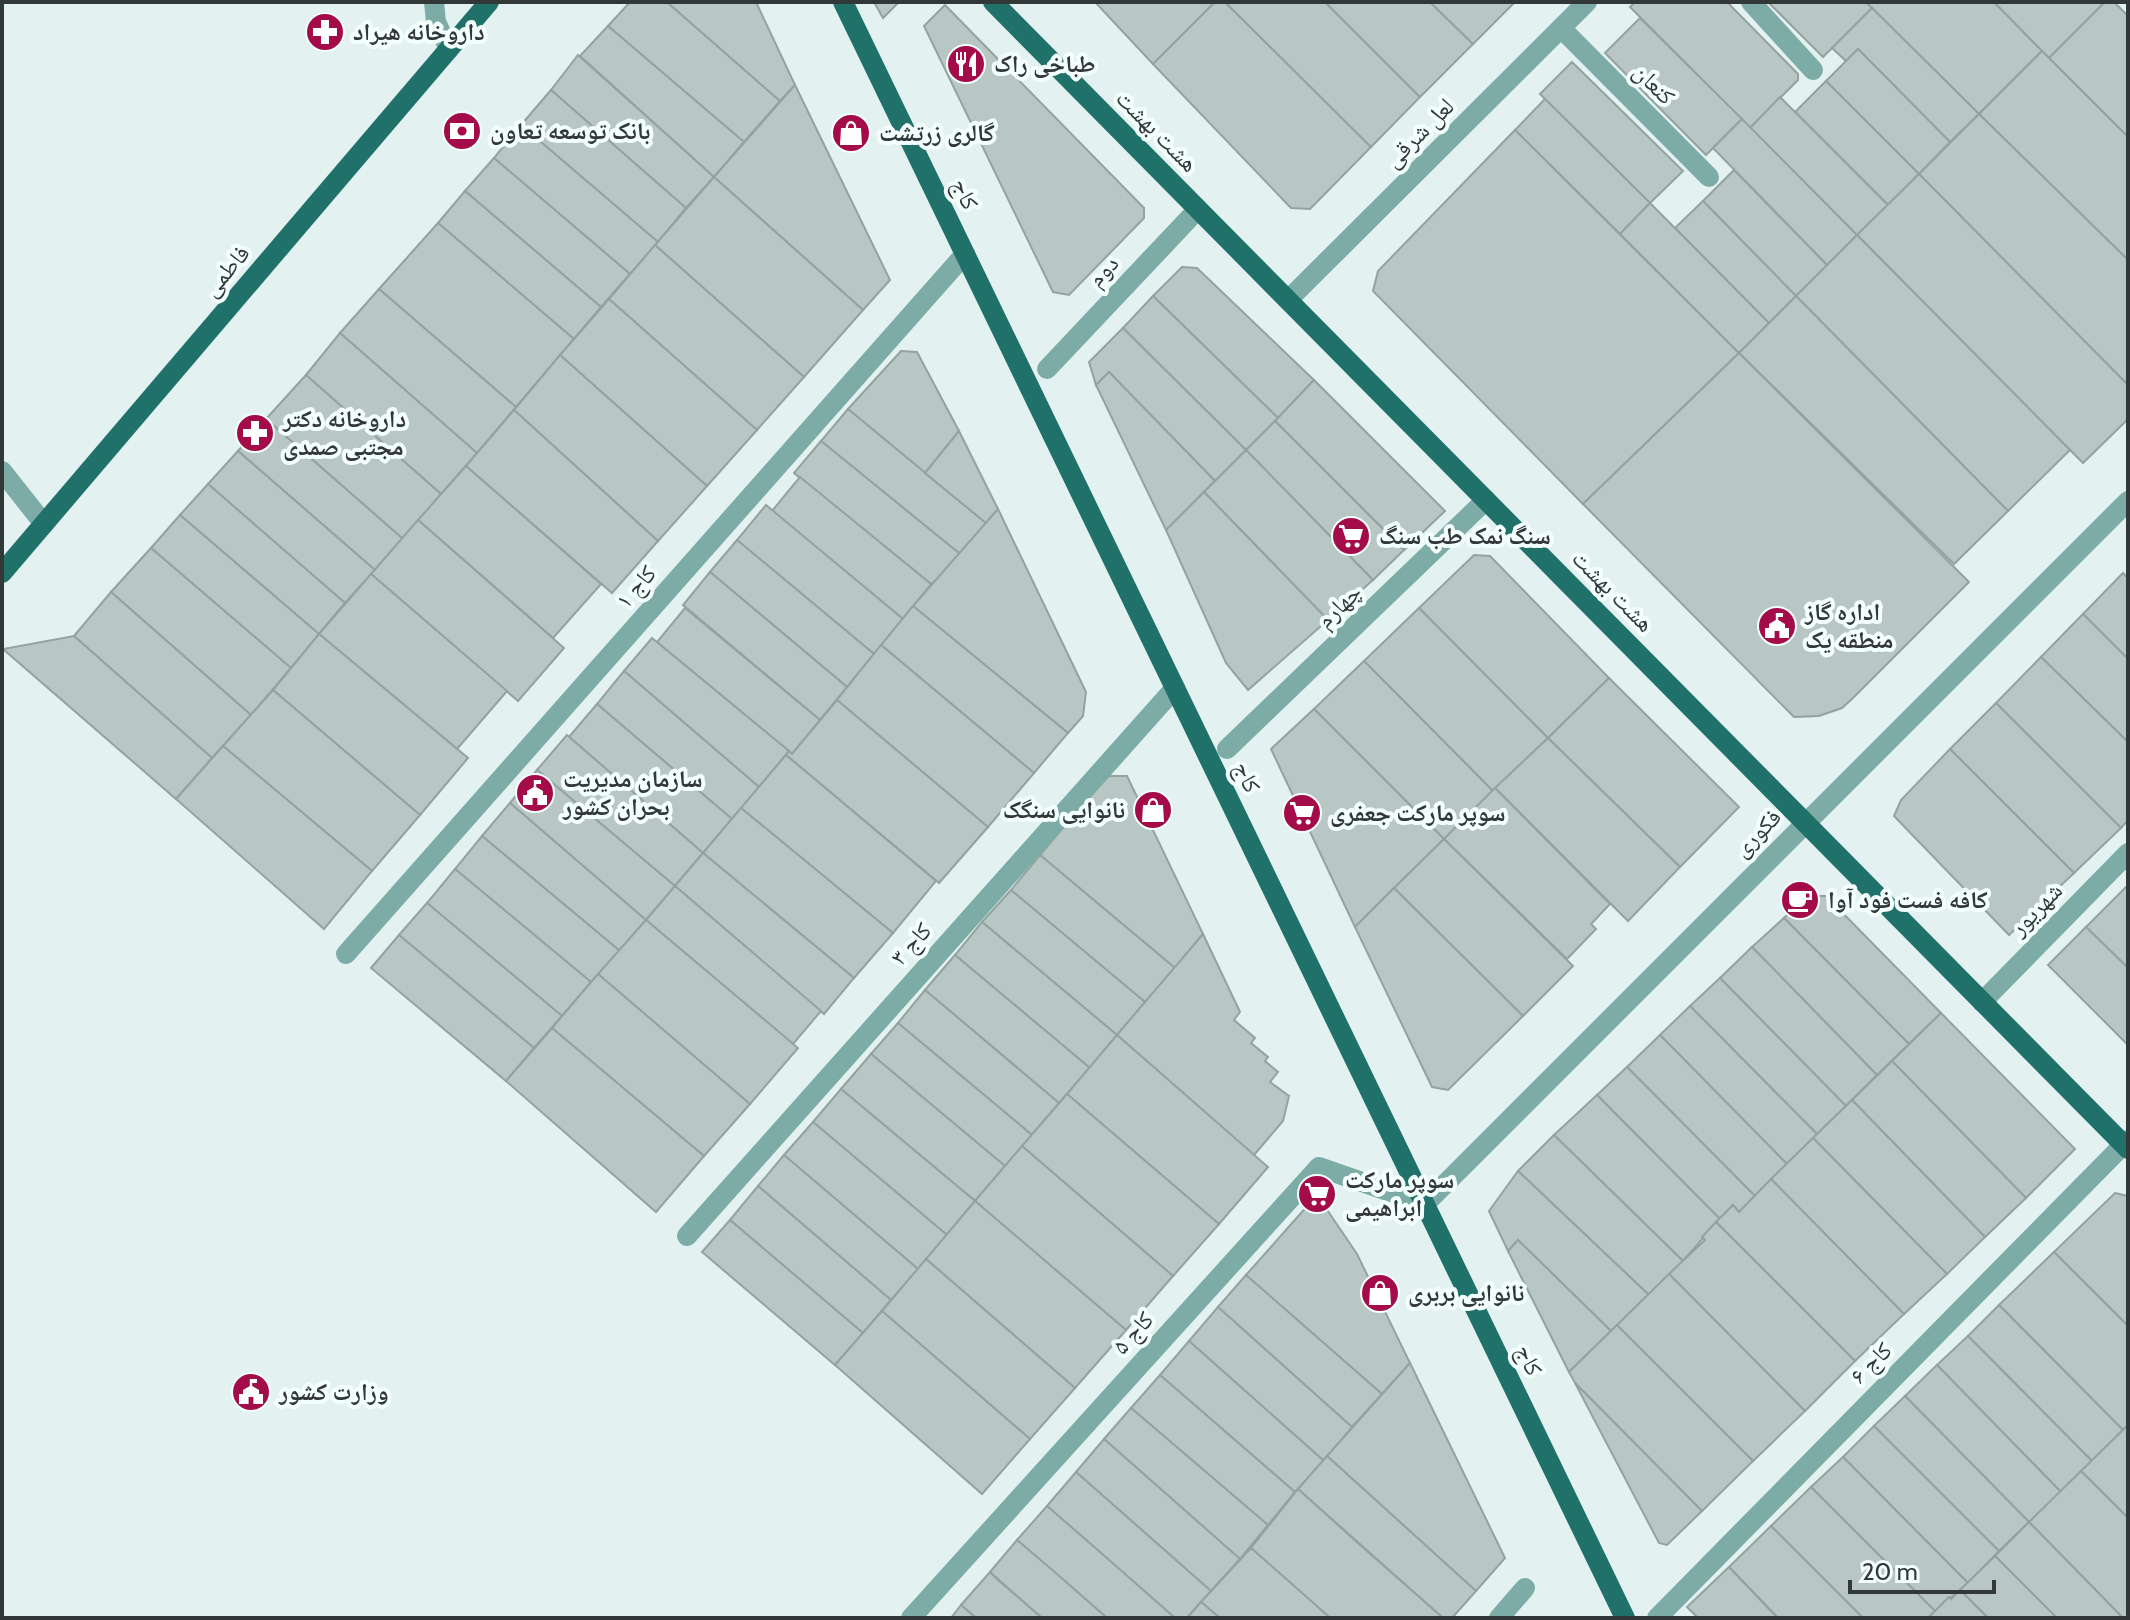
<svg xmlns="http://www.w3.org/2000/svg" width="2130" height="1620" font-family="Cabin,'Noto Naskh Arabic',sans-serif">
	<style>
		.building { fill: #b8c6c4; stroke: #94a2a0; stroke-width: 2 }
		.lines { fill: none; stroke-linecap: round; stroke-linejoin: round }
		.minor { stroke: #7daca7; stroke-width: 20 }
		.major { stroke: #1f716a; stroke-width: 20 }
		.labels { text-anchor: middle; stroke-width: 8; stroke-linejoin: round; paint-order: stroke }
		.poi-label { font-size: 24px; font-weight: bold; fill: #323737; stroke: #f3fffd; text-anchor: start }
		.street-label { font-size: 24px; fill: #323737; stroke: #f3fffd }
	</style>
	<rect width="100%" height="100%" fill="#e3f2f0"/>
	<!-- building -->
	<g class="building">
		<polygon points="630,2 667,2 780,101 744,142 608,26"/>
		<polygon points="667,2 756,2 795,85 780,101"/>
		<polygon points="874,2 899,2 883,18"/>
		<polygon points="1095,2 1215,2 1153,64"/>
		<polygon points="1215,2 1225,2 1371,147 1310,209 1291,208 1153,64"/>
		<polygon points="1225,2 1325,2 1420,97 1371,147"/>
		<polygon points="1325,2 1430,2 1473,44 1420,97"/>
		<polygon points="1430,2 1515,2 1473,44"/>
		<polygon points="1635,2 1727,2 1798,74 1798,80 1750,128 1630,7"/>
		<polygon points="1768,2 1866,2 1872,8 1823,57"/>
		<polygon points="1866,2 1994,2 2042,51 1979,114"/>
		<polygon points="1994,2 2105,2 2049,58"/>
		<polygon points="2105,2 2114,2 2128,16 2128,137 2049,58"/>
		<polygon points="945,5 1144,208 1144,218 1069,295 1053,292 924,26"/>
		<polygon points="1872,8 1979,114 1950,142 1858,49 1846,61 1832,48"/>
		<polygon points="1640,18 1742,119 1706,155 1605,53"/>
		<polygon points="608,26 744,142 714,177 580,56"/>
		<polygon points="1858,49 1950,142 1919,174 1826,81"/>
		<polygon points="2042,51 2128,137 2128,260 1979,114"/>
		<polygon points="578,55 714,177 686,208 551,90"/>
		<polygon points="1572,62 1683,171 1650,203 1540,94"/>
		<polygon points="1826,81 1919,174 1888,205 1795,112"/>
		<polygon points="795,85 890,280 863,310 714,177"/>
		<polygon points="551,90 686,208 658,242 521,125"/>
		<polygon points="1780,97 1888,205 1857,235 1750,128"/>
		<polygon points="1545,99 1650,203 1620,234 1515,130"/>
		<polygon points="1979,114 2128,260 2128,385 1919,174"/>
		<polygon points="1742,119 1857,235 1827,265 1713,148"/>
		<polygon points="521,125 658,242 630,274 494,158"/>
		<polygon points="1515,130 1739,353 1583,504 1373,291 1378,271"/>
		<polygon points="494,158 630,274 601,307 465,191"/>
		<polygon points="1734,170 1827,265 1796,296 1703,201"/>
		<polygon points="1919,174 2128,385 2128,419 2083,463 1857,235"/>
		<polygon points="714,177 863,310 804,377 655,245"/>
		<polygon points="465,191 601,307 574,339 438,223"/>
		<polygon points="1703,201 1796,296 1769,323 1675,228"/>
		<polygon points="1650,203 1769,323 1739,353 1620,234"/>
		<polygon points="438,223 574,339 516,407 379,289"/>
		<polygon points="1857,235 2070,450 2008,511 1796,296"/>
		<polygon points="655,245 804,377 757,430 609,299"/>
		<polygon points="1182,267 1197,268 1314,380 1278,418 1153,296"/>
		<polygon points="379,289 516,407 477,453 340,333"/>
		<polygon points="1153,296 1278,418 1246,450 1123,328"/>
		<polygon points="1796,296 2008,511 1954,564 1739,353"/>
		<polygon points="609,299 757,430 707,486 560,355"/>
		<polygon points="1123,328 1246,450 1215,481 1109,372 1096,385 1089,362"/>
		<polygon points="340,333 477,453 441,494 306,375"/>
		<polygon points="901,351 917,352 959,431 925,473 848,409"/>
		<polygon points="1739,353 1969,582 1852,699 1842,708 1819,716 1794,717 1583,504"/>
		<polygon points="560,355 707,486 658,541 514,410"/>
		<polygon points="1109,372 1215,481 1166,530 1096,385"/>
		<polygon points="306,375 441,494 403,539 266,419"/>
		<polygon points="1314,380 1445,511 1404,550 1275,421"/>
		<polygon points="848,409 986,523 960,554 821,441"/>
		<polygon points="514,410 658,541 612,593 466,466"/>
		<polygon points="266,419 403,539 375,570 238,451"/>
		<polygon points="1275,421 1404,550 1373,580 1246,450"/>
		<polygon points="959,431 998,509 986,523 925,473"/>
		<polygon points="821,441 960,554 946,572 931,584 794,473"/>
		<polygon points="1246,450 1373,580 1328,620 1204,492"/>
		<polygon points="238,451 375,570 345,603 208,484"/>
		<polygon points="466,466 601,584 553,638 418,520"/>
		<polygon points="800,477 931,584 903,619 772,511"/>
		<polygon points="208,484 345,603 319,634 180,515"/>
		<polygon points="1204,492 1328,620 1248,690 1226,663 1166,530"/>
		<polygon points="766,505 903,619 874,654 737,540"/>
		<polygon points="998,509 1086,692 1083,716 1068,733 913,606"/>
		<polygon points="180,515 319,634 291,668 151,548"/>
		<polygon points="418,520 564,648 518,701 371,574"/>
		<polygon points="737,540 874,654 847,687 710,572"/>
		<polygon points="151,548 291,668 251,715 111,592"/>
		<polygon points="1474,555 1490,556 1609,678 1548,738 1419,608"/>
		<polygon points="710,572 847,687 820,720 683,605"/>
		<polygon points="2123,573 2128,578 2128,659 2083,614"/>
		<polygon points="371,574 507,691 457,749 319,634"/>
		<polygon points="111,592 251,715 212,758 74,636"/>
		<polygon points="913,606 1068,733 1034,773 881,645"/>
		<polygon points="685,608 820,720 792,754 657,642"/>
		<polygon points="1419,608 1548,738 1493,791 1364,661"/>
		<polygon points="2083,614 2128,659 2128,742 2041,657"/>
		<polygon points="319,634 468,758 420,815 273,690"/>
		<polygon points="74,636 212,758 176,799 3,649"/>
		<polygon points="652,638 789,751 759,787 624,671"/>
		<polygon points="881,645 1034,773 988,827 837,700"/>
		<polygon points="2041,657 2128,742 2128,820 2121,828 1996,703"/>
		<polygon points="1364,661 1493,791 1444,839 1314,709"/>
		<polygon points="624,671 759,787 732,819 597,704"/>
		<polygon points="1609,678 1739,807 1680,867 1548,738"/>
		<polygon points="273,690 420,815 372,871 223,746"/>
		<polygon points="837,700 988,827 939,883 786,755 789,751 792,754"/>
		<polygon points="1996,703 2121,828 2074,873 1950,749"/>
		<polygon points="597,704 732,819 703,853 569,737"/>
		<polygon points="1314,709 1444,839 1355,927 1271,749"/>
		<polygon points="567,735 703,853 675,886 537,770"/>
		<polygon points="1548,738 1680,867 1628,921 1495,788"/>
		<polygon points="223,746 372,871 324,929 176,799"/>
		<polygon points="1950,749 2074,873 2009,935 1894,816 1901,800"/>
		<polygon points="786,755 936,881 893,933 741,808"/>
		<polygon points="537,770 675,886 646,920 510,803"/>
		<polygon points="1107,776 1127,776 1203,934 1175,968 1040,855"/>
		<polygon points="1495,788 1610,904 1591,924 1596,929 1567,959 1444,839"/>
		<polygon points="510,803 646,920 620,951 482,836"/>
		<polygon points="741,808 893,933 854,978 703,853"/>
		<polygon points="482,836 620,951 591,982 455,869"/>
		<polygon points="1444,839 1573,966 1523,1016 1394,888"/>
		<polygon points="703,853 854,978 824,1014 675,886"/>
		<polygon points="1040,855 1175,968 1145,1002 1011,890"/>
		<polygon points="455,869 591,982 562,1016 427,903"/>
		<polygon points="675,886 821,1011 793,1044 646,920"/>
		<polygon points="2126,887 2128,889 2128,968 2086,927"/>
		<polygon points="1394,888 1523,1016 1448,1090 1432,1087 1355,927"/>
		<polygon points="1011,890 1145,1002 1117,1035 982,922"/>
		<polygon points="1806,896 1826,896 1941,1013 1909,1044 1784,918"/>
		<polygon points="427,903 562,1016 534,1048 399,935"/>
		<polygon points="1784,918 1909,1044 1877,1075 1752,947"/>
		<polygon points="646,920 798,1048 750,1104 598,974"/>
		<polygon points="982,922 1117,1035 1090,1068 955,955"/>
		<polygon points="2086,927 2128,968 2128,1045 2048,965"/>
		<polygon points="1203,934 1240,1012 1234,1020 1255,1038 1251,1043 1268,1057 1265,1061 1278,1072 1270,1082 1289,1096 1283,1121 1254,1155 1117,1035"/>
		<polygon points="399,935 534,1048 506,1081 371,968"/>
		<polygon points="1752,947 1877,1075 1846,1106 1720,978"/>
		<polygon points="955,955 1090,1068 1059,1103 925,990"/>
		<polygon points="598,974 750,1104 704,1156 552,1028"/>
		<polygon points="1720,978 1846,1106 1817,1134 1690,1006"/>
		<polygon points="925,990 1059,1103 1032,1135 898,1023"/>
		<polygon points="1690,1006 1817,1134 1787,1164 1660,1035"/>
		<polygon points="1941,1013 2075,1149 2026,1198 1892,1061"/>
		<polygon points="898,1023 1032,1135 1005,1166 871,1054"/>
		<polygon points="552,1028 704,1156 656,1212 506,1081"/>
		<polygon points="1117,1035 1268,1167 1219,1224 1067,1094"/>
		<polygon points="1660,1035 1787,1164 1755,1196 1627,1067"/>
		<polygon points="871,1054 1005,1166 975,1201 841,1089"/>
		<polygon points="1892,1061 2026,1198 1985,1237 1852,1100"/>
		<polygon points="1627,1067 1755,1196 1739,1212 1733,1205 1720,1219 1597,1095"/>
		<polygon points="841,1089 975,1201 947,1235 813,1122"/>
		<polygon points="1067,1094 1219,1224 1173,1276 1022,1146"/>
		<polygon points="1597,1095 1720,1219 1683,1261 1554,1135"/>
		<polygon points="1852,1100 1985,1237 1947,1274 1813,1138"/>
		<polygon points="813,1122 947,1235 918,1269 784,1155"/>
		<polygon points="1554,1135 1683,1261 1649,1295 1518,1171"/>
		<polygon points="1813,1138 1947,1274 1904,1314 1771,1179"/>
		<polygon points="1022,1146 1173,1276 1126,1330 975,1201"/>
		<polygon points="784,1155 918,1269 891,1300 758,1186"/>
		<polygon points="1518,1171 1649,1295 1611,1331 1518,1240 1508,1251 1489,1211"/>
		<polygon points="1771,1179 1904,1314 1855,1361 1716,1222 1733,1205 1739,1212"/>
		<polygon points="758,1186 891,1300 863,1333 730,1220"/>
		<polygon points="2115,1193 2128,1196 2128,1326 2054,1252"/>
		<polygon points="1317,1195 1357,1254 1410,1363 1382,1394 1246,1275"/>
		<polygon points="975,1201 1126,1330 1075,1388 926,1259"/>
		<polygon points="730,1220 863,1333 835,1365 702,1252"/>
		<polygon points="1716,1222 1855,1361 1805,1411 1669,1274 1705,1240 1702,1237"/>
		<polygon points="1518,1240 1611,1331 1569,1372 1508,1251"/>
		<polygon points="2054,1252 2128,1326 2128,1425 2123,1430 1999,1305"/>
		<polygon points="926,1259 1075,1388 1030,1439 882,1311"/>
		<polygon points="1669,1274 1805,1411 1753,1461 1617,1325"/>
		<polygon points="1246,1275 1382,1394 1352,1427 1218,1307"/>
		<polygon points="1999,1305 2123,1430 2092,1461 1968,1336"/>
		<polygon points="1218,1307 1352,1427 1324,1461 1189,1341"/>
		<polygon points="882,1311 1030,1439 982,1494 835,1365"/>
		<polygon points="1617,1325 1753,1461 1702,1511 1575,1383 1569,1372"/>
		<polygon points="1968,1336 2092,1461 2061,1492 1937,1365"/>
		<polygon points="1189,1341 1324,1461 1295,1492 1160,1375"/>
		<polygon points="1410,1363 1505,1558 1476,1591 1327,1456"/>
		<polygon points="1937,1365 2061,1492 2029,1522 1905,1396"/>
		<polygon points="1160,1375 1295,1492 1268,1525 1131,1408"/>
		<polygon points="1575,1383 1702,1511 1667,1545 1659,1543"/>
		<polygon points="1905,1396 2029,1522 1999,1551 1874,1426"/>
		<polygon points="1131,1408 1268,1525 1240,1559 1104,1439"/>
		<polygon points="2128,1425 2128,1518 2081,1471"/>
		<polygon points="1874,1426 1999,1551 1968,1583 1843,1457"/>
		<polygon points="1104,1439 1240,1559 1211,1591 1076,1472"/>
		<polygon points="1327,1456 1476,1591 1452,1618 1443,1618 1298,1489"/>
		<polygon points="1843,1457 1968,1583 1935,1611 1811,1487"/>
		<polygon points="2081,1471 2128,1518 2128,1618 2123,1618 2029,1522"/>
		<polygon points="1076,1472 1211,1591 1187,1618 1175,1618 1047,1506"/>
		<polygon points="1811,1487 1935,1611 1928,1618 1863,1618 1771,1526"/>
		<polygon points="1298,1489 1359,1544 1443,1618 1330,1618 1251,1548"/>
		<polygon points="1047,1506 1100,1552 1175,1618 1107,1618 1017,1540"/>
		<polygon points="2029,1522 2079,1573 2123,1618 2056,1618 1995,1556"/>
		<polygon points="1771,1526 1863,1618 1778,1618 1729,1567"/>
		<polygon points="1017,1540 1057,1574 1107,1618 1042,1618 990,1572"/>
		<polygon points="1251,1548 1310,1600 1330,1618 1220,1618 1201,1602"/>
		<polygon points="1995,1556 2055,1616 2056,1618 1988,1618 1960,1590"/>
		<polygon points="1729,1567 1769,1609 1778,1618 1698,1618 1687,1607"/>
		<polygon points="990,1572 998,1580 1042,1618 976,1618 961,1605"/>
		<polygon points="1960,1590 1988,1618 1928,1618 1949,1597 1951,1599"/>
		<polygon points="1201,1602 1220,1618 1187,1618"/>
		<polygon points="961,1605 976,1618 951,1618"/>
	</g>
	<g class="lines">
		<!-- minor -->
		<g class="minor">
			<polyline points="434,2 436,22 449,49"/>
			<polyline points="1751,2 1813,70"/>
			<polyline points="1561,28 1709,177"/>
			<polyline points="1288,300 1587,2"/>
			<polyline points="1047,369 1198,209"/>
			<polyline points="2,471 44,524"/>
			<polyline points="1227,749 1486,500"/>
			<polyline points="346,954 965,254"/>
			<polyline points="1982,1002 2128,853"/>
			<polyline points="687,1236 1175,688"/>
			<polyline points="911,1618 1319,1167 1425,1204 2128,501"/>
			<polyline points="1499,1618 1525,1588"/>
			<polyline points="1657,1618 2128,1140"/>
		</g>
		<!-- major -->
		<g class="major">
			<polyline points="843,2 1625,1618"/>
			<polyline points="993,2 2128,1149"/>
			<polyline points="2,573 489,2"/>
		</g>
	</g>
	<!-- icons -->
	<defs>
		<g id="pharmacy-disc" transform="scale(2)"><circle r="9.5" fill="#a40c49" stroke="#f3fffd"/><path d="M-2-6h4v4h4v4h-4v4h-4v-4h-4v-4h4Z" fill="#fff"/></g>
		<g id="restaurant-disc" transform="scale(2)"><circle r="9.5" fill="#a40c49" stroke="#f3fffd"/><path d="M-5-6h1v4h1v-4h1v4h1v-4h1v5L-1.5 .5V6h-2V.5L-5-1ZM5-6V6H3V1.5H1.5Q1.5-4 5-6Z" fill="#fff"/></g>
		<g id="bank-disc" transform="scale(2)"><circle r="9.5" fill="#a40c49" stroke="#f3fffd"/><path d="M-6-4H6V4H-6ZM0-2.3a2.3 2.3 0 1 0 0 4.6a2.3 2.3 0 1 0 0-4.6Z" fill="#fff"/></g>
		<g id="shop-disc" transform="scale(2)"><circle r="9.5" fill="#a40c49" stroke="#f3fffd"/><path d="M-5-2.5h2.3a2.7 3.5 0 0 1 5.4 0H5L5.5 6h-11ZM-1.5-2.5h3a1.5 2.3 0 0 0-3 0Z" fill="#fff"/></g>
		<g id="supermarket-disc" transform="scale(2)"><circle r="9.5" fill="#a40c49" stroke="#f3fffd"/><path d="M-6-5.5h2.5l.6 2H6L4.5 2H-2.5L-4.4-4H-6ZM-1.5 3.2a1.3 1.3 0 1 0 .1 0ZM3 3.2a1.3 1.3 0 1 0 .1 0Z" fill="#fff"/></g>
		<g id="civic-disc" transform="scale(2)"><circle r="9.5" fill="#a40c49" stroke="#f3fffd"/><path d="M-.6-6.5H3V-4.5H.6V-3L4-1V1h2V6H-6V1h2V-1L-.6-3ZM-1.2 2.5V6h2.4V2.5Z" fill="#fff"/></g>
		<g id="cafe-disc" transform="scale(2)"><circle r="9.5" fill="#a40c49" stroke="#f3fffd"/><path d="M-5.5-4.5H6V0H3Q3 3.5 0 3.5H-2.5Q-5.5 3.5-5.5 0ZM3-3.2v2h1.7v-2ZM-6 4.5H4V6H-6Z" fill="#fff"/></g>
	</defs>
	<g fill-rule="evenodd">
		<use href="#pharmacy-disc" x="325" y="32"/>
		<use href="#restaurant-disc" x="966" y="64"/>
		<use href="#bank-disc" x="462" y="131"/>
		<use href="#shop-disc" x="851" y="133"/>
		<use href="#pharmacy-disc" x="255" y="433"/>
		<use href="#supermarket-disc" x="1351" y="536"/>
		<use href="#civic-disc" x="1777" y="626"/>
		<use href="#civic-disc" x="535" y="793"/>
		<use href="#shop-disc" x="1153" y="810"/>
		<use href="#supermarket-disc" x="1302" y="813"/>
		<use href="#cafe-disc" x="1800" y="900"/>
		<use href="#supermarket-disc" x="1317" y="1194"/>
		<use href="#shop-disc" x="1380" y="1293"/>
		<use href="#civic-disc" x="251" y="1392"/>
	</g>
	<g class="labels">
		<!-- poi labels -->
		<g class="poi-label">
			<text x="353" y="40">داروخانه هیراد</text>
			<text x="994" y="72">طباخی راک</text>
			<text x="490" y="139">بانک توسعه تعاون</text>
			<text x="879" y="141">گالری زرتشت</text>
			<text x="283" y="427">داروخانه دکتر<tspan x="283" dy="28">مجتبی صمدی</tspan></text>
			<text x="1379" y="544">سنگ نمک طب سنگ</text>
			<text x="1805" y="620">اداره گاز<tspan x="1805" dy="28">منطقه یک</tspan></text>
			<text x="563" y="787">سازمان مدیریت<tspan x="563" dy="28">بحران کشور</tspan></text>
			<text x="1125" y="818" text-anchor="end">نانوایی سنگک</text>
			<text x="1330" y="821">سوپر مارکت جعفری</text>
			<text x="1828" y="908">کافه فست فود آوا</text>
			<text x="1345" y="1188">سوپر مارکت<tspan x="1345" dy="28">ابراهیمی</tspan></text>
			<text x="1408" y="1301">نانوایی بربری</text>
			<text x="279" y="1400">وزارت کشور</text>
		</g>
		<!-- street labels -->
		<g class="street-label">
			<text transform="translate(1654 84) rotate(45)" y="8">کنعان</text>
			<text transform="translate(1157 131) rotate(45)" y="8">هشت بهشت</text>
			<text transform="translate(1419 133) rotate(-45)" y="8">لعل شرقی</text>
			<text transform="translate(965 194) rotate(64)" y="8">کاج</text>
			<text transform="translate(226 271) rotate(-50)" y="8">فاطمی</text>
			<text transform="translate(1103 271) rotate(-47)" y="8">دوم</text>
			<text transform="translate(636 587) rotate(-49)" y="8">کاج ۱</text>
			<text transform="translate(1613 591) rotate(45)" y="8">هشت بهشت</text>
			<text transform="translate(1339 606) rotate(-44)" y="8">چهارم</text>
			<text transform="translate(1247 777) rotate(64)" y="8">کاج</text>
			<text transform="translate(1757 833) rotate(-45)" y="8">فکوری</text>
			<text transform="translate(2036 909) rotate(-46)" y="8">شهریور</text>
			<text transform="translate(911 944) rotate(-48)" y="8">کاج ۳</text>
			<text transform="translate(1133 1333) rotate(-48)" y="8">کاج ۵</text>
			<text transform="translate(1529 1360) rotate(64)" y="8">کاج</text>
			<text transform="translate(1871 1363) rotate(-45)" y="8">کاج ۶</text>
		</g>
	</g>
	<!-- border -->
	<rect width="2130" height="1620" fill="none" stroke="#323737" stroke-width="8"/>
	<!-- scale -->
	<path d="M1850 1580v12h144v-12" fill="none" stroke="#323737" stroke-width="4"/>
	<text x="1862" y="1580" font-size="24" fill="#323737" stroke="#f3fffd" stroke-width="6" paint-order="stroke">20 m</text>
</svg>
